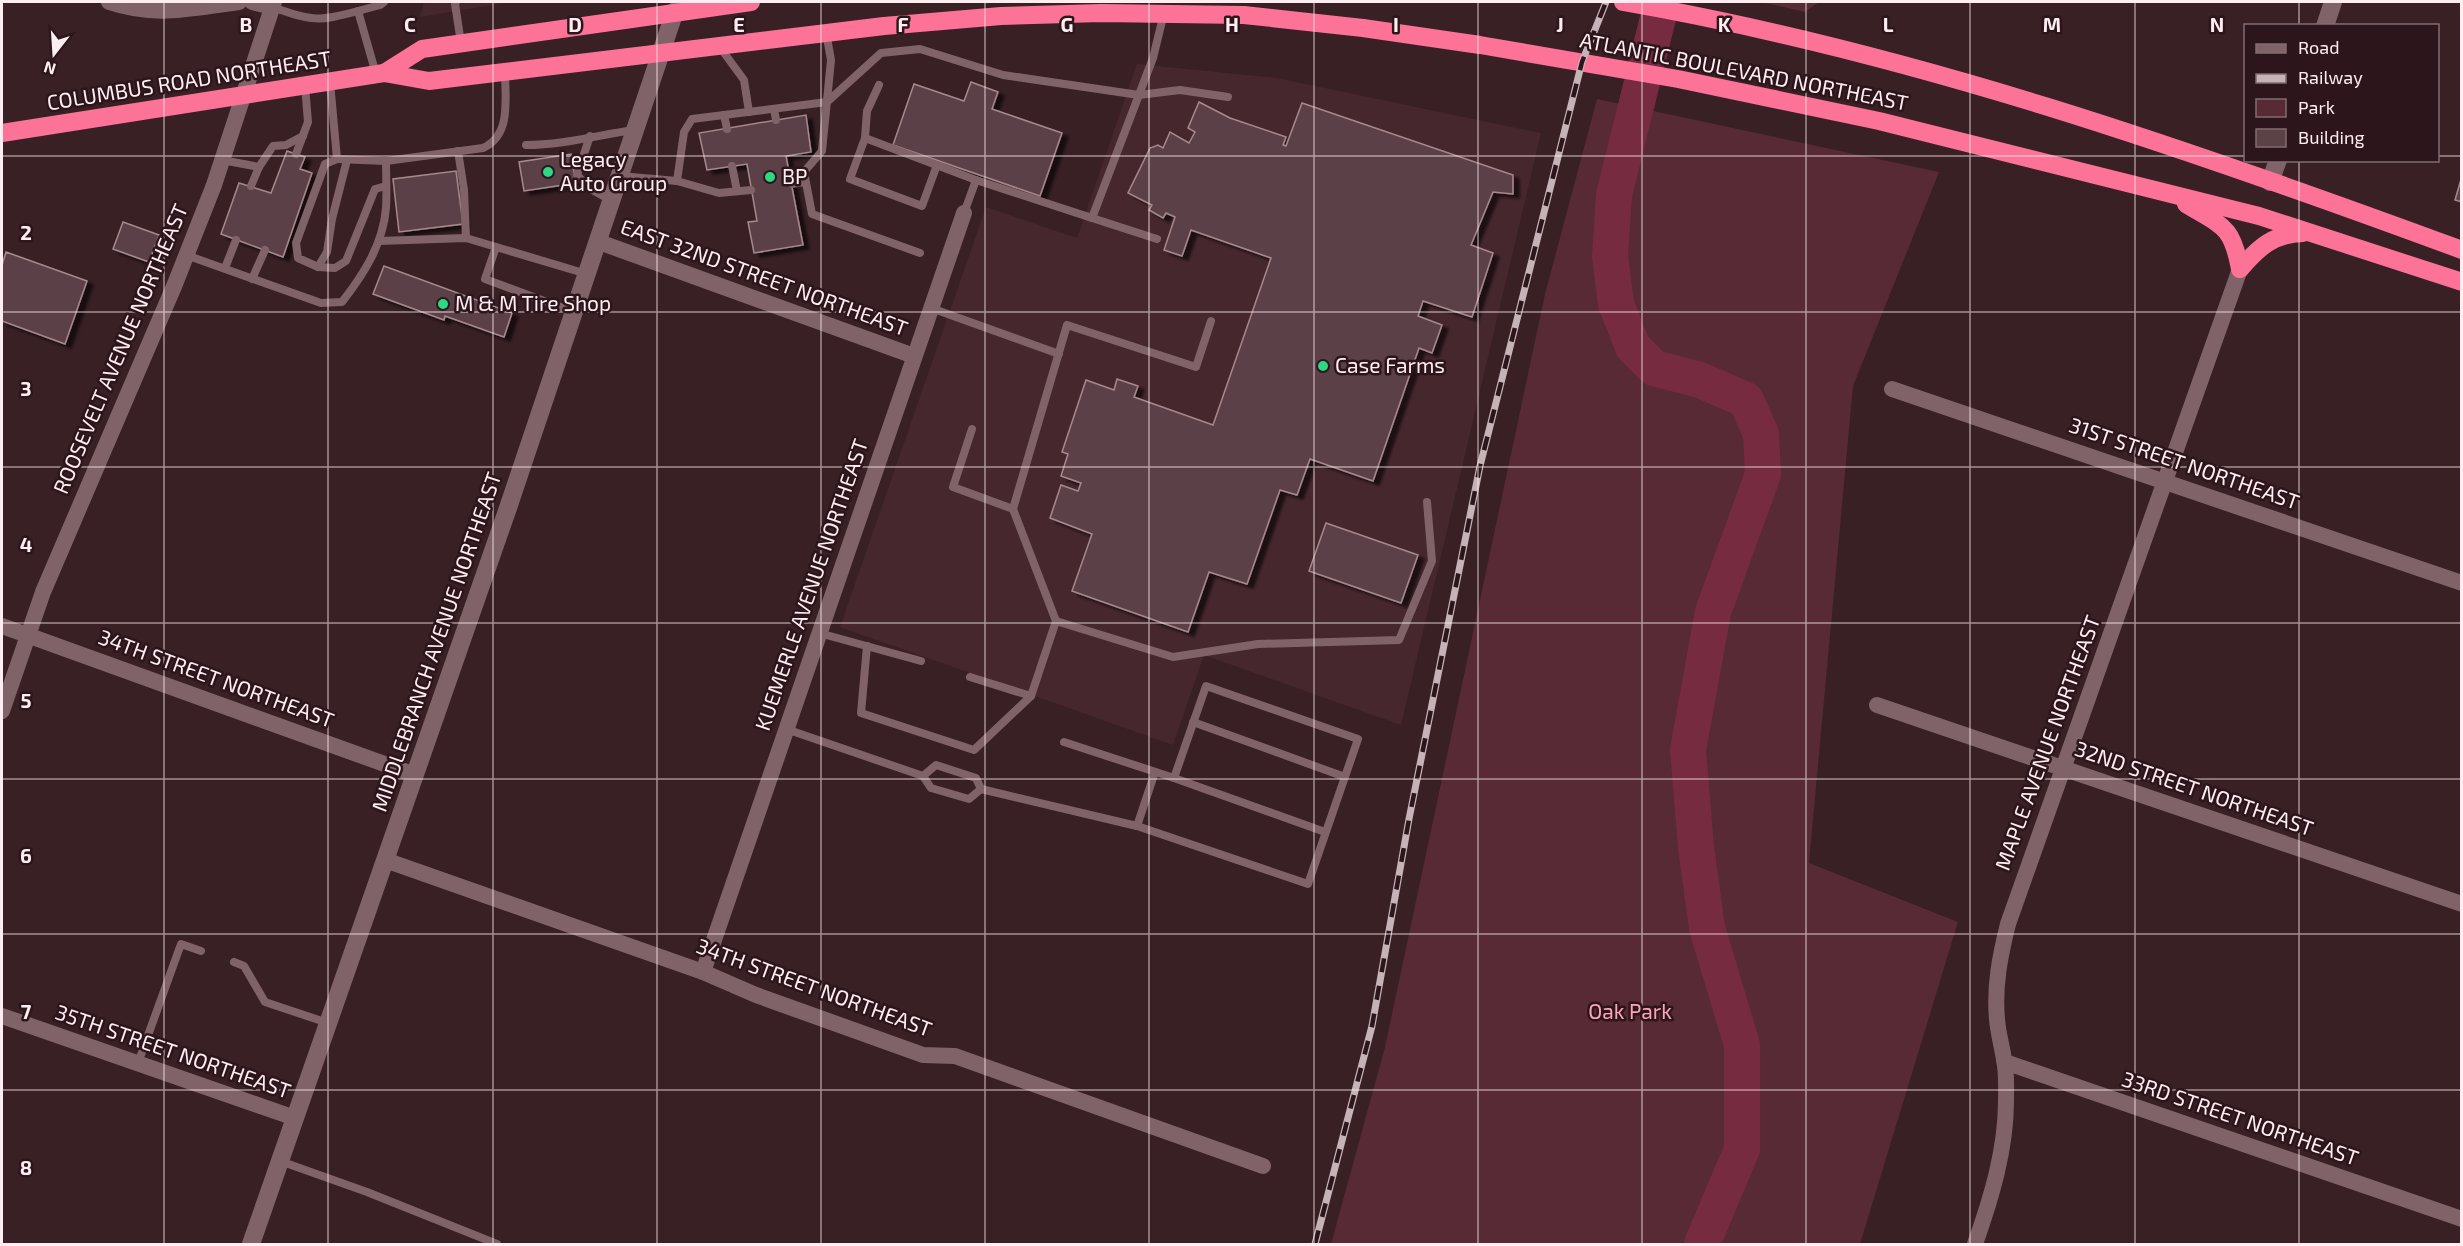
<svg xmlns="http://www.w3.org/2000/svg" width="2463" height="1246" font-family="'Exo 2',sans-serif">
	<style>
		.built { fill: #46272e }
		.green { fill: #572a35 }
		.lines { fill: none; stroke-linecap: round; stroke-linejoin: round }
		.river { stroke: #772b41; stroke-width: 36 }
		.building { fill: #5c4146; stroke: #a6888d; stroke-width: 1.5; filter: url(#shadow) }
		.lane { stroke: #806369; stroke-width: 8 }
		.street { stroke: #806369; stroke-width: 16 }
		.secondary { stroke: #806369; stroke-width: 18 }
		.highway { stroke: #fd7297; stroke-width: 18 }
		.rail-casing { stroke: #c6b3b7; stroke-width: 7 }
		.rail { stroke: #2d161b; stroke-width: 4.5; stroke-dasharray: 14; stroke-linecap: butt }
		.grid { fill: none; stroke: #ffeef1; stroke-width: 1.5; stroke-opacity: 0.55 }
		.poi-dot { fill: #2dd884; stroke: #2d161b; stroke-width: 2 }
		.labels { text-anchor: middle; stroke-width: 5; stroke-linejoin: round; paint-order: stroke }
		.street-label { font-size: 21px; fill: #ffeef1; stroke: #2d161b }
		.poi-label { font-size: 21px; fill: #ffeef1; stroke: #2d161b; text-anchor: start }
		.park-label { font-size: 21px; fill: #ffa4b8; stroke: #2d161b }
		.grid-label { font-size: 20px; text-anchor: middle; font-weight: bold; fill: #ffeef1; stroke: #2d161b; stroke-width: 5; stroke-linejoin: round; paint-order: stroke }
	</style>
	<defs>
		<filter id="shadow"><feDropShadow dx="6" dy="4" stdDeviation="1.5" flood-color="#0009"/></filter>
	</defs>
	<rect width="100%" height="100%" fill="#382025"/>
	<!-- built -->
	<g class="built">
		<polygon points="424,2 511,2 420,17"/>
		<polygon points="1137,64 1277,78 1541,133 1401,725 1204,655 1173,745 840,627 986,207 1077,238"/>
	</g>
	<!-- green -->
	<g class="green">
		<polygon points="1761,2 1819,2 1805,12"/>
		<polygon points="1597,99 1939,172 1853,386 1809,863 1958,922 1860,1244 1331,1244 1385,1047 1545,294"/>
	</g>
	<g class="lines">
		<!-- river -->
		<polyline class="river" points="1662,2 1614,195 1610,256 1616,304 1633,347 1654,368 1700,380 1746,400 1761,434 1763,474 1713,612 1688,750 1696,847 1707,928 1742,1045 1742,1149 1702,1244"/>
	</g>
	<!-- building -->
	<g class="building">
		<polygon points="971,82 998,92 992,109 1062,133 1040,196 893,145 914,84 964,101"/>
		<polygon points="1199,102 1230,118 1286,137 1283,145 1286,146 1302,103 1513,175 1513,194 1493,192 1471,245 1493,253 1472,317 1423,301 1418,316 1442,325 1432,353 1419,348 1373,481 1310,459 1297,495 1280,490 1247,584 1209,572 1188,632 1072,591 1092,534 1050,518 1061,485 1078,491 1081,483 1061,476 1068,454 1062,452 1086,380 1114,390 1117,379 1138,386 1134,397 1213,425 1271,258 1191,230 1182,256 1164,250 1175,217 1166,213 1163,218 1149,210 1152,205 1128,193 1150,148 1158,145 1163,148 1170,132 1189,143 1195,132 1188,128"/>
		<polygon points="806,115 811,152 786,156 803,245 754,253 748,222 757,221 747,164 707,170 699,133"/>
		<polygon points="287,151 305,157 300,169 312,173 283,257 221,234 239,183 271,193"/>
		<polygon points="571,154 576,183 524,191 519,162"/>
		<polygon points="456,171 463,224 399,232 393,179"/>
		<polygon points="2462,176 2462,202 2455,200"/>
		<polygon points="123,222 159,235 149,262 113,249"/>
		<polygon points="6,252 87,281 65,344 2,321 2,265"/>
		<polygon points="384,266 512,313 504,337 445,316 444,320 373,294"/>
		<polygon points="1326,523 1418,555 1401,603 1309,571"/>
	</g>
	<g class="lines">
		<!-- lane -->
		<g class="lane">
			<polyline points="456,2 455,4 461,43"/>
			<path d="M272 7C313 21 317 22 358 11"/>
			<polyline points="826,32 831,60 822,151 804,172 812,214 920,253"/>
			<polyline points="719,46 744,80 749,112"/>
			<polyline points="376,74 358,11 380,5 384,2"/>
			<path d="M330 82 337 159 386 161 483 148C512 135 505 98 505 71"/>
			<polyline points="774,109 776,120"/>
			<polyline points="724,115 727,129"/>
			<polyline points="590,136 577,175 589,188 612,201"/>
			<polyline points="865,138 867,111 879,85"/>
			<path d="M526 145C563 145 598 135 634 130"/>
			<polyline points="458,151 464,190 466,238"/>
			<polyline points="296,154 308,122 305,86"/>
			<polyline points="337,159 325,164 296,243 298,258 318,267 335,268 346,261 375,189 386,186"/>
			<polyline points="222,160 259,167"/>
			<polyline points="937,165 922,206 850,179 865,138 976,180"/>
			<polyline points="732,166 737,191"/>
			<polyline points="620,176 677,181 684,132 692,119 827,102 881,53 920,49 1003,75 1139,95 1180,90 1228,97"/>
			<polyline points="677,181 719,193 751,190"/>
			<polyline points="792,184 805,182"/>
			<polyline points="251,186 259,167 273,146 286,145 303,136"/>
			<polyline points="964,213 976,180 1092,218 1153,58 1164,13"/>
			<polyline points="1092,218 1157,239"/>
			<polyline points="379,241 466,238 587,274"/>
			<polyline points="496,247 485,279 574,312"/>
			<path d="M186 255 321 303 342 302C364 274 383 244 386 208 387 193 386 176 386 161"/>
			<polyline points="318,267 327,252 332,219 347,160"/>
			<polyline points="225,268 236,240"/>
			<polyline points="252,279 265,250"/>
			<polyline points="931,308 1059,354"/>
			<polyline points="972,429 953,487 1013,509"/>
			<polyline points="1056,621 1173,657 1258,644 1399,640 1432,561 1427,502"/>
			<polyline points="819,633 921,661"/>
			<polyline points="867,646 861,713 974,750 1031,696"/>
			<polyline points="970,677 1031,696 1056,621 1013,509 1067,325 1196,367 1211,321"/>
			<polyline points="1193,722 1345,777"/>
			<polyline points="786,729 923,776 931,788 969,799 981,789"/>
			<polyline points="1064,742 1174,778 1325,832"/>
			<polyline points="923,776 936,765 976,778 981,789"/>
			<polyline points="981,789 1137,826 1308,884 1358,739 1206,686 1174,778"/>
			<polyline points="1137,826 1155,772"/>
			<polyline points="234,962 244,966 265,1002 328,1023"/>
			<polyline points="138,1063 181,944 201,951"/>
			<polyline points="280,1161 367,1192 497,1244"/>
		</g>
		<!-- street -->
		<g class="street">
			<path d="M109 2C157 18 190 8 239 2"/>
			<polyline points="252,2 272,7"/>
			<polyline points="599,242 914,356"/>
			<polyline points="1892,389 2462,583"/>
			<polyline points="2,626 415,775"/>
			<polyline points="1877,705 2462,904"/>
			<polyline points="2,711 43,592 175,284 214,185 274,2"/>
			<polyline points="385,860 703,972 756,995 923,1055 955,1056 1263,1166"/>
			<polyline points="703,972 964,213"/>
			<polyline points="2,1016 295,1118"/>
			<polyline points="2005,1062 2462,1219"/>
			<path d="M1975 1244C1991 1199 2006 1150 2006 1101 2006 1088 2007 1073 2004 1060 2002 1046 1998 1033 1997 1019 1994 986 2000 956 2008 924L2240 269"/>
		</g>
		<!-- secondary -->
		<g class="secondary">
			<polyline points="2325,26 2333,2"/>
			<polyline points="2270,182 2278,160"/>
			<polyline points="251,1244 508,508 675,11"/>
		</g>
		<!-- highway -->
		<g class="highway">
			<path d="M1623 2C1911 52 2188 149 2462 250"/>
			<polyline points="384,73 422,49 751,2"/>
			<polyline points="2,133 384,73 429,81 884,26 1001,16 1101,13 1244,15 1363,28 1480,45 1678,79 1879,121 2259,216 2462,282"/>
			<path d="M2186 204C2222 226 2232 225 2240 269"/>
			<path d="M2240 269C2259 247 2273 234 2303 233"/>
		</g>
		<!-- rail casing -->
		<g class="rail-casing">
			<polyline id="rail" points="1315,1244 1372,1026 1409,819 1480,466 1582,62 1606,2"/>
		</g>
		<!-- rail -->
		<use href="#rail" class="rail"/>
	</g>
	<!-- grid -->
	<path class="grid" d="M164 2V1244M328 2V1244M493 2V1244M657 2V1244M821 2V1244M985 2V1244M1149 2V1244M1314 2V1244M1478 2V1244M1642 2V1244M1806 2V1244M1970 2V1244M2135 2V1244M2299 2V26M2 156H2246M2438 156H2462M2299 160V1244M2 312H2462M2 467H2462M2 623H2462M2 779H2462M2 934H2462M2 1090H2462"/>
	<!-- markers -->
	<g class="poi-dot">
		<circle cx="548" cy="172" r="6"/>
		<circle cx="770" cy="177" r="6"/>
		<circle cx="443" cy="304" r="6"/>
		<circle cx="1323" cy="366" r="6"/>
	</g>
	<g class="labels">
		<!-- street labels -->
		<g class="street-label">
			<text transform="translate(1744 72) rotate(11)" y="7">ATLANTIC BOULEVARD NORTHEAST</text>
			<text transform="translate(189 81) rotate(-9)" y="7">COLUMBUS ROAD NORTHEAST</text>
			<text transform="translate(764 278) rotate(20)" y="7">EAST 32ND STREET NORTHEAST</text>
			<text transform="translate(121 349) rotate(-67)" y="7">ROOSEVELT AVENUE NORTHEAST</text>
			<text transform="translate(2184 464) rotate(19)" y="7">31ST STREET NORTHEAST</text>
			<text transform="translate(812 585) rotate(-71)" y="7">KUEMERLE AVENUE NORTHEAST</text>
			<text transform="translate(437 642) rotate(-71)" y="7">MIDDLEBRANCH AVENUE NORTHEAST</text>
			<text transform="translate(216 679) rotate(20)" y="7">34TH STREET NORTHEAST</text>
			<text transform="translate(2048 743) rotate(-70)" y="7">MAPLE AVENUE NORTHEAST</text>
			<text transform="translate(2194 789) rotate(19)" y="7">32ND STREET NORTHEAST</text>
			<text transform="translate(814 988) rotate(20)" y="7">34TH STREET NORTHEAST</text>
			<text transform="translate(173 1052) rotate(19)" y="7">35TH STREET NORTHEAST</text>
			<text transform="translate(2240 1119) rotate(19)" y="7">33RD STREET NORTHEAST</text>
		</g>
		<!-- poi labels -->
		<g class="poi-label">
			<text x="560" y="167">Legacy<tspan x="560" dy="24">Auto Group</tspan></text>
			<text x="782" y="184">BP</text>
			<text x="455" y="311">M &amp; M Tire Shop</text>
			<text x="1335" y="373">Case Farms</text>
		</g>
		<!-- park labels -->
		<g class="park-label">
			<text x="1630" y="1019">Oak Park</text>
		</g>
	</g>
	<g class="grid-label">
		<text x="246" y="32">B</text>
		<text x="410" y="32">C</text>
		<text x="575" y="32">D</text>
		<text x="739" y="32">E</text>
		<text x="903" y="32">F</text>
		<text x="1067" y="32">G</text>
		<text x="1232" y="32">H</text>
		<text x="1396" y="32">I</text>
		<text x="1560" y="32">J</text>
		<text x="1724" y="32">K</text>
		<text x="1888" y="32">L</text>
		<text x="2052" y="32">M</text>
		<text x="2217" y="32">N</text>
		<text x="26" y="240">2</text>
		<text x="26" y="396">3</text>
		<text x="26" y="552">4</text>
		<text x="26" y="708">5</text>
		<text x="26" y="863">6</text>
		<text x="26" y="1019">7</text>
		<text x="26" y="1175">8</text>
	</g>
	<!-- border -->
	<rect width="2463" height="1246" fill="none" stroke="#ffeef1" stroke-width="6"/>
	<!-- legend -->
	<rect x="2244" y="24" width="195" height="138" fill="#2d161b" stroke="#816c71" stroke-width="1.5"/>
	<rect x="2256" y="44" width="30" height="9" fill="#806369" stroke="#816c71" stroke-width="1.5"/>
	<text x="2298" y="54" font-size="18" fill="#ffeef1">Road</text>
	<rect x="2256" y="74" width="30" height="9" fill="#c6b3b7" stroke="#816c71" stroke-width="1.5"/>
	<text x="2298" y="84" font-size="18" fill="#ffeef1">Railway</text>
	<rect x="2256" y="99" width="30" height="18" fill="#572a35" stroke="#816c71" stroke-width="1.5"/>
	<text x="2298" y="114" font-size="18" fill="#ffeef1">Park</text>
	<rect x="2256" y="129" width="30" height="18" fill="#5c4146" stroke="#816c71" stroke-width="1.5"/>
	<text x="2298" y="144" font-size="18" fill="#ffeef1">Building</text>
	<!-- north arrow -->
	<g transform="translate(54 54) rotate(197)" stroke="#2d161b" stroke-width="4.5" paint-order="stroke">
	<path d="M0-4.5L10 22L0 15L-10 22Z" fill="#ffeef1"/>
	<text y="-9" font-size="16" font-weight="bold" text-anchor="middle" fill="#ffeef1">N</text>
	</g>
</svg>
